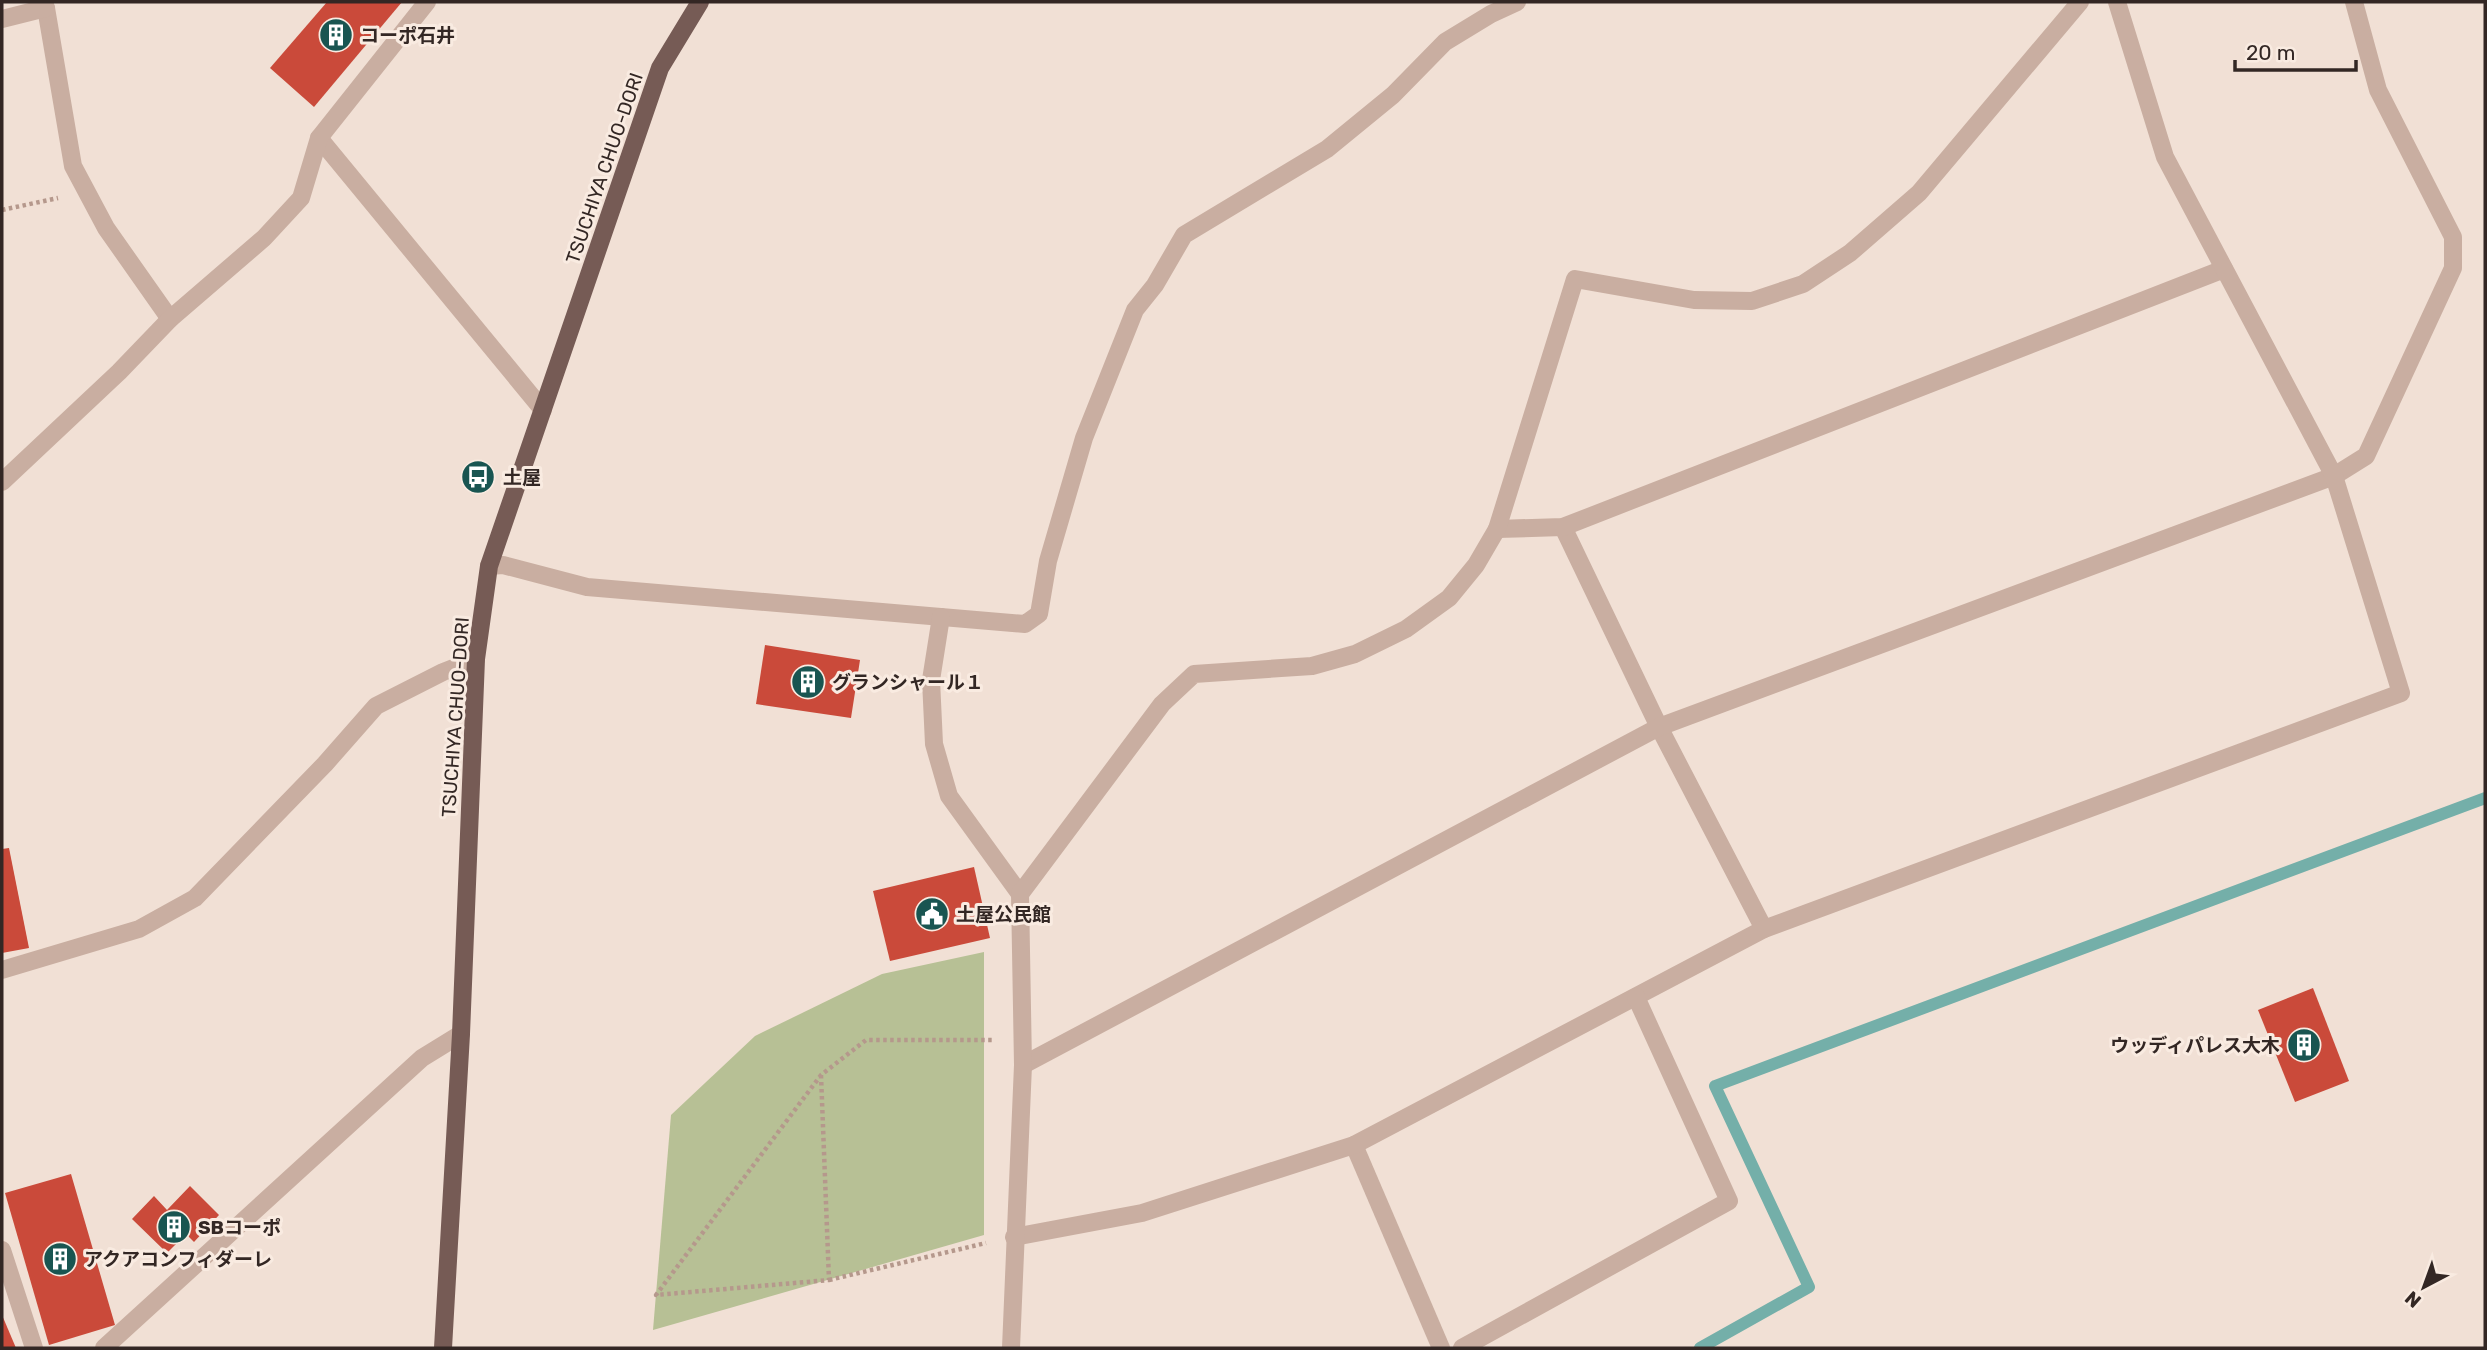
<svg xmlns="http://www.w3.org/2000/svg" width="2487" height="1350" font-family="Rubik,'Noto Sans JP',sans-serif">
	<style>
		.green { fill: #b7c095 }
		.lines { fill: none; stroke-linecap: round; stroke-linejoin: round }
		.stream { stroke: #74afa9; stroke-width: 12 }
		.building { fill: #ca4a3a }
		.path { stroke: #b5988c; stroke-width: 4.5; stroke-dasharray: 3.5 3.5; stroke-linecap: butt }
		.service { stroke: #c9aea1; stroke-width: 18 }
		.minor { stroke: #c9aea1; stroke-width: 18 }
		.primary { stroke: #765b55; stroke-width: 18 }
		.labels { text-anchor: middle; stroke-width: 6; stroke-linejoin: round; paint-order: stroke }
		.poi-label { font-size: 19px; font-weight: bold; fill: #332724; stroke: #f9ebe1; text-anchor: start }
		.street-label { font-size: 19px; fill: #332724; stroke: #f9ebe1 }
	</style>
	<rect width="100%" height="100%" fill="#f1e0d5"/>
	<!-- green -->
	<polygon class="green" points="984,952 984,1235 653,1330 671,1115 755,1036 882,974"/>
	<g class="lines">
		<!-- stream -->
		<polyline class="stream" points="1700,1348 1809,1287 1715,1086 2485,798"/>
	</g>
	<!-- building -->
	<g class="building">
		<polygon points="327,2 402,2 314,107 270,68"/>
		<polygon points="765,645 860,660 851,718 756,704"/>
		<polygon points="9,848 29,948 2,953 2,849"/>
		<polygon points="974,867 990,938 890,961 873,891"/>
		<polygon points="2313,988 2349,1081 2295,1102 2258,1010"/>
		<polygon points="71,1174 115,1325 49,1345 5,1193"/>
		<polygon points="190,1186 219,1215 194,1242 186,1234 167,1253 132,1219 154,1196 167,1210"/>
		<polygon points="2,1315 16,1348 2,1348"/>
	</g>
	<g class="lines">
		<!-- path -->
		<g class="path">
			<polyline points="2,210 58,198"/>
			<polyline points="821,1075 829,1280 656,1295 821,1075 866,1040 994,1040"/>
			<polyline points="829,1280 986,1243"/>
		</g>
		<!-- service -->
		<g class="service">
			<polyline points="46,8 73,166 106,228 170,319"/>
			<polyline points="489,566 503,565 587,587 1025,624 1039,614 1048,561 1084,438 1135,310 1155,285 1184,235 1327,149 1393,95 1445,42 1491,14 1517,2"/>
			<polyline points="941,617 931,680 934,744 949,796 1020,894"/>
		</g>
		<!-- minor -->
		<g class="minor">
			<polyline points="2,19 46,8"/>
			<polyline points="319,138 543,410"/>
			<polyline points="2,482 119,372 170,319 264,238 301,198 319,138 427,2"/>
			<polyline points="1563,527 1659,727 1764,929"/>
			<polyline points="1497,529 1563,527 2224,269"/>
			<polyline points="2,970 139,929 195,898 325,764 376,706 443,672 476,659"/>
			<polyline points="1023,1065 1659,727 2334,476 2366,456 2453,268 2453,237 2378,90 2354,2"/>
			<polyline points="1354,1145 1441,1348"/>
			<polyline points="1014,1237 1142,1213 1354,1145 1764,929 2401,693 2334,476 2165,157 2117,2"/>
			<polyline points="2,1250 34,1348"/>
			<polyline points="104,1348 422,1058 461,1034"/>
			<polyline points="1011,1348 1023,1065 1020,894 1162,704 1194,674 1312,666 1355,654 1406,629 1449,598 1476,565 1497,529 1575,279 1694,300 1752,301 1803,284 1850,253 1919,193 2080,2"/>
			<polyline points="1462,1348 1729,1201 1636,997"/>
		</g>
		<!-- primary -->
		<polyline class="primary" points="443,1348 461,1034 476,659 489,566 660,68 700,2"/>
	</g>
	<!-- icons -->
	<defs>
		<g id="building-disc" transform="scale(1.75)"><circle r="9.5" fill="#195551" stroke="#f9ebe1"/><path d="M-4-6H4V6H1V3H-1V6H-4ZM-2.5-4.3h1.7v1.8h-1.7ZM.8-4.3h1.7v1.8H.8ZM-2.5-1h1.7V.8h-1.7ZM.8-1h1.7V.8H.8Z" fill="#fff"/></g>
		<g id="bus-disc" transform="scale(1.75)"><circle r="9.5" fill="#195551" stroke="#f9ebe1"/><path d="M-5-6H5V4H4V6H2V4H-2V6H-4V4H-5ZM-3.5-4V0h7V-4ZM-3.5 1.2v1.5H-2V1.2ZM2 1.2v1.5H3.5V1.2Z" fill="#fff"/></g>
		<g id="civic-disc" transform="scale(1.75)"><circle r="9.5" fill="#195551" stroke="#f9ebe1"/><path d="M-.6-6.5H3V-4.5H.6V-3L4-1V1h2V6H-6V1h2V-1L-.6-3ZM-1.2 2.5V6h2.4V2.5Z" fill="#fff"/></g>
	</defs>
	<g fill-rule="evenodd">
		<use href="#building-disc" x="336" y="35"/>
		<use href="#bus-disc" x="478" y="477"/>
		<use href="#building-disc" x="808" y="682"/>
		<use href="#civic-disc" x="932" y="914"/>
		<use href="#building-disc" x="2304" y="1045"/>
		<use href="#building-disc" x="174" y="1227"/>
		<use href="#building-disc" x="60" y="1259"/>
	</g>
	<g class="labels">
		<!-- poi labels -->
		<g class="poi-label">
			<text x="360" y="42">コーポ石井</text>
			<text x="503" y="484">土屋</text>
			<text x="832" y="689">グランシャール１</text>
			<text x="956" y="921">土屋公民館</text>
			<text x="2280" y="1052" text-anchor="end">ウッディパレス大木</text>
			<text x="198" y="1234">SBコーポ</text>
			<text x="84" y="1266">アクアコンフィダーレ</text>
		</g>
		<!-- street labels -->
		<g class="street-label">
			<text transform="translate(604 168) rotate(-71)" y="7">TSUCHIYA CHUO-DORI</text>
			<text transform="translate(455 717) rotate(-86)" y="7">TSUCHIYA CHUO-DORI</text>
		</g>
	</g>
	<!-- border -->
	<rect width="2487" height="1350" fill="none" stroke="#332724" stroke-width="7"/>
	<!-- north arrow -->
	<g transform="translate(2424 1287) rotate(221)" stroke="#f9ebe1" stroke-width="5" paint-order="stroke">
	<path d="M0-5L12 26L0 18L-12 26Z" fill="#332724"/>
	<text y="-10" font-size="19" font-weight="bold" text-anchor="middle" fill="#332724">N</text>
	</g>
	<!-- scale -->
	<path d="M2235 60v10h121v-10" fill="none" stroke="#332724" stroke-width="3.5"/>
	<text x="2246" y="60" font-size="21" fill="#332724" stroke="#f9ebe1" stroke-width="5" paint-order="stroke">20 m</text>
</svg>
